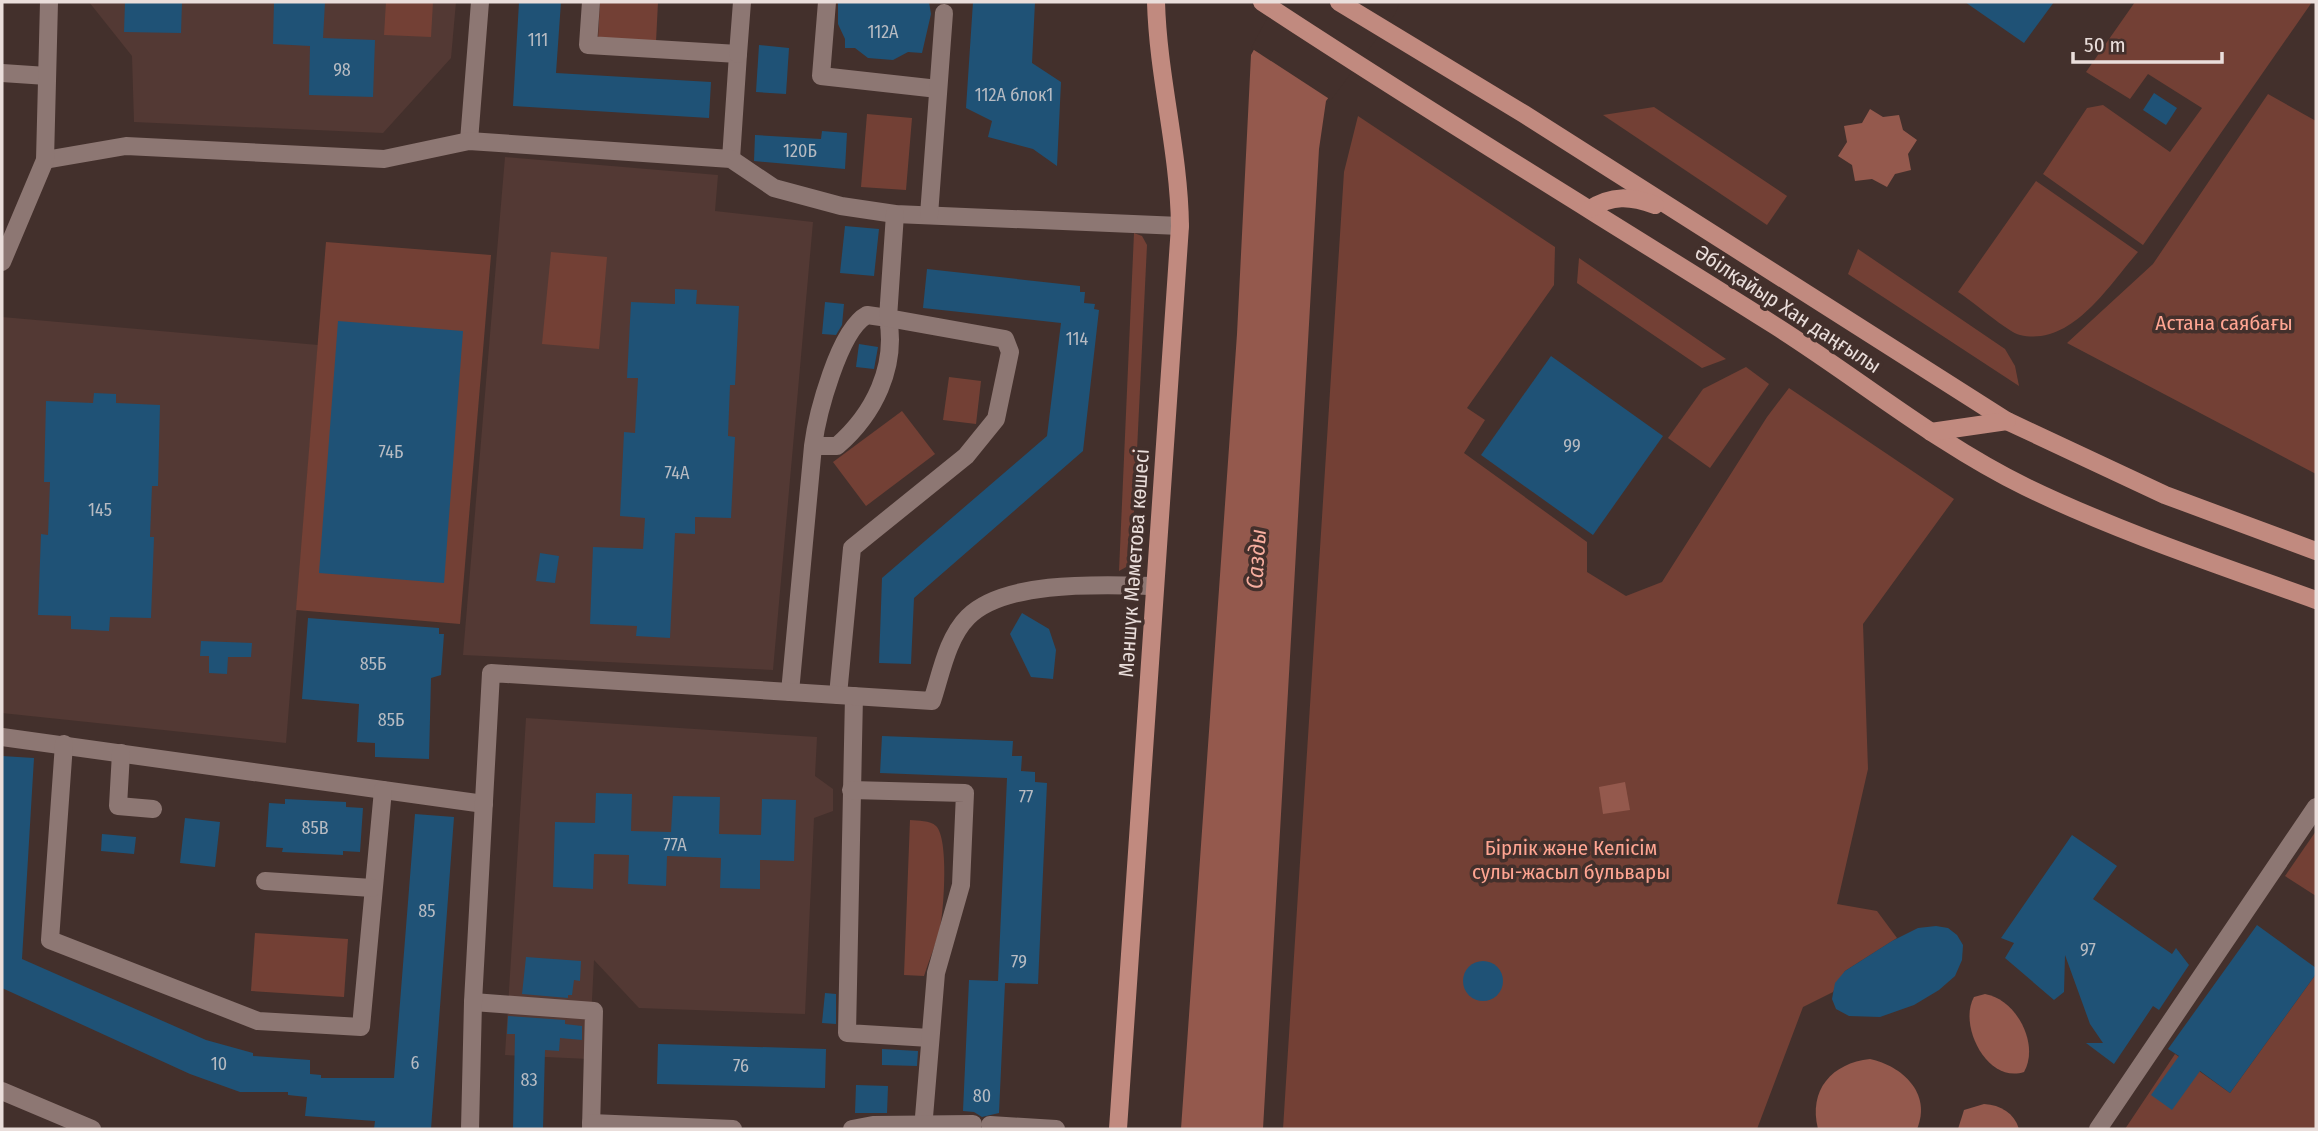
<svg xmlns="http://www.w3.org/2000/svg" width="2318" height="1131" font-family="'Fira Sans Condensed',sans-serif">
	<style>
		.built { fill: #533934 }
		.green { fill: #734035 }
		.water { fill: #94594d }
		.pier { fill: #43302c }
		.building { fill: #1f5276 }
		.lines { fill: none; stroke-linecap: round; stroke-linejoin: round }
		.minor { stroke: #8d7773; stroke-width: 18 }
		.major { stroke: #c18a7f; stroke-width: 18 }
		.labels { text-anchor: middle; stroke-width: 7; stroke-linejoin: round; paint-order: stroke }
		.number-label { font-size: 18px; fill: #b7bbc2 }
		.street-label { font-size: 21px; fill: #eadedb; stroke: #43302c }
		.park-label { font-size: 21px; fill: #ffa592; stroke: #43302c }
		.water-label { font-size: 23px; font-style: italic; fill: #f7ae9f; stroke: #43302c }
	</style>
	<rect width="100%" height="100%" fill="#43302c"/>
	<!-- built -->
	<g class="built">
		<polygon points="89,2 456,2 451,58 383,133 134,122 132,56"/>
		<polygon points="505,157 718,175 715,211 813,222 773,670 463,655"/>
		<polygon points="2,317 318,345 286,743 2,713"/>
		<polygon points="526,718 817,737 815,776 833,789 833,811 814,818 805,1014 639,1008 594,960 589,1059 505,1055"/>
	</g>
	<!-- green -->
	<g class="green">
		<polygon points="386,2 433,2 431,37 384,35"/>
		<polygon points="600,2 658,2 656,42 598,39"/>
		<polygon points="2135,2 2312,2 2143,245 2043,174 2087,108 2103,105 2170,152 2202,108 2148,74 2130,99 2086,72"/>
		<polygon points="2268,94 2316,121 2316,474 2067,343 2153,264"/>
		<polygon points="1654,107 1787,196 1767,225 1603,115"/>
		<polygon points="867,114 912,118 906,190 861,187"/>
		<polygon points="1358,116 1555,247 1554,285 1467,408 1485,420 1464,453 1587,542 1587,572 1626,596 1662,582 1767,417 1789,388 1954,499 1863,624 1868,769 1837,904 1877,911 1897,938 1845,971 1833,992 1803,1007 1757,1129 1283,1129 1344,172"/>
		<path d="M2036 181 2138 252C2109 285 2072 347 2020 335 2009 333 1971 300 1958 292Z"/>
		<polygon points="1134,233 1142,236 1147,245 1132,553 1128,566 1119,571"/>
		<polygon points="326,242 491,255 460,624 296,610"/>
		<polygon points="1858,249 2005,349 2015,366 2019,386 1848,274"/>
		<polygon points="551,252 607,257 599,349 542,344"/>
		<polygon points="1579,258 1726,359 1702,368 1577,283"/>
		<polygon points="1746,367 1769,384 1710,468 1668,438 1703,389"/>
		<polygon points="949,377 981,381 976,424 943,420"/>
		<polygon points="902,411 935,454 866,506 833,462"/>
		<path d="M910 820C918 821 930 820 936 826 949 838 944 911 940 928 936 944 929 960 924 976L904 975Z"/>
		<polygon points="2316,831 2316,896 2285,876"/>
		<polygon points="255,933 348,939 344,997 251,991"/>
		<polygon points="2316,974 2316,1129 2125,1129 2175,1054 2230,1093"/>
	</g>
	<!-- water -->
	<g class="water">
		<polygon points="1280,2 1393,12 1326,101 1319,149 1263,1129 1181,1129 1237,334 1251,55"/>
		<polygon points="1870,109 1883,117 1899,115 1903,130 1917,140 1908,154 1911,170 1895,174 1887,187 1872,179 1855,181 1852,165 1838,156 1847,142 1844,126 1862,123"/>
		<polygon points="1625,782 1630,810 1603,814 1599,787"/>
		<path d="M1985 994C2016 999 2040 1044 2024 1072 1987 1084 1958 1025 1974 997Z"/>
		<path d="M1870 1059C1902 1066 1932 1093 1917 1129H1818C1808 1090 1832 1063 1870 1059Z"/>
		<path d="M1984 1104C2001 1105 2014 1113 2019 1129H1958L1964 1110Z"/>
	</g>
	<!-- pier -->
	<polygon class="pier" points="1276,2 1400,2 1395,14 1331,100 1251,48"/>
	<!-- building -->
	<g class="building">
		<polygon points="125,2 182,2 181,33 124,32"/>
		<polygon points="274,2 325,2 323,38 375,40 373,97 309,95 310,46 273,44"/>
		<polygon points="519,2 561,2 556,73 711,82 709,118 513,106"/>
		<polygon points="838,2 929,2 931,14 922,53 908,52 893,60 868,58 855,48 845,48 845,39 838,24"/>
		<polygon points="973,2 1035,2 1032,63 1061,82 1057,166 1033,149 988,137 992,121 966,108"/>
		<polygon points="1965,2 2054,2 2024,43"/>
		<polygon points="759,45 789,48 786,94 756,92"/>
		<polygon points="2154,93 2177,108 2166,125 2143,110"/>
		<polygon points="822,131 847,133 845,169 754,161 755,135 821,139"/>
		<polygon points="845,226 879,229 874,276 840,273"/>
		<polygon points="927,269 1080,286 1080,292 1085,292 1084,303 1095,304 1094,309 1099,310 1083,451 914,598 911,664 879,663 882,578 1047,436 1053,387 1061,323 923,308"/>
		<polygon points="675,289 697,290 696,304 739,306 735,385 730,385 728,436 735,437 731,518 695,517 695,534 675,533 670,638 636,636 637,626 590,624 593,547 643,549 645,518 620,516 624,432 635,433 638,378 627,378 631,302 675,304"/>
		<polygon points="825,302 844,304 842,325 836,335 822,334"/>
		<polygon points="338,321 463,331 444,583 319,573"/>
		<polygon points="859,344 878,347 874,369 856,367"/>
		<polygon points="1551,356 1663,436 1593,535 1481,455"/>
		<polygon points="94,393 116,394 116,403 160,405 158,486 152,486 150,537 154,537 151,618 110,617 109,631 71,629 71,616 38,615 41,534 48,535 50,482 44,482 46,401 93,403"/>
		<polygon points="540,553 559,556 555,583 536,581"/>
		<polygon points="1022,613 1049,629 1056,650 1053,679 1031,677 1010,634"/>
		<polygon points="308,618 439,628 439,634 444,634 441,675 431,678 429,759 375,757 375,743 357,742 359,704 302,699"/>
		<polygon points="201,641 252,643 251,657 228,657 227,674 209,673 209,656 200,656"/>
		<polygon points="882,736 1013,741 1012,756 1022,756 1021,771 1035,772 1035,782 1047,783 1038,984 1005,983 999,1113 982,1117 974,1112 963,1111 969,980 998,981 1007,778 880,773"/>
		<polygon points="2,756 34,758 22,959 206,1040 253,1053 253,1056 310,1060 310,1074 321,1075 321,1078 394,1078 415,814 454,817 431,1129 374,1129 375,1121 305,1116 307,1097 288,1095 288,1092 240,1092 190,1074 2,988"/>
		<polygon points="596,793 632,794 631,831 671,832 673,796 720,797 719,834 761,835 762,799 796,800 794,861 760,860 760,889 720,888 721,858 667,856 666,886 628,884 629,855 594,854 593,889 553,887 555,822 595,823"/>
		<polygon points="285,799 346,802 346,807 363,808 360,852 343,851 343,855 282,852 283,848 266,847 269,803 285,804"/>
		<polygon points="185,818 220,822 215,867 180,863"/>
		<polygon points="102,834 136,837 134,854 101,851"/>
		<polygon points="2072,835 2117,866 2093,899 2172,954 2176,948 2189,965 2159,1010 2153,1006 2114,1064 2086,1043 2103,1043 2090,1024 2065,955 2064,992 2054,1000 2005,958 2014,943 2001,938"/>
		<polygon points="2257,925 2316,968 2316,974 2230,1093 2200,1071 2172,1110 2151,1095 2179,1056 2168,1049"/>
		<polygon points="1936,926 1948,928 1957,935 1963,945 1962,960 1955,976 1939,990 1914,1005 1880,1017 1849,1016 1836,1009 1832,999 1835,983 1845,971 1892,941 1918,928"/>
		<polygon points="526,957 581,961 580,981 574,980 572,995 568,995 568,998 522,994"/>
		<circle cx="1483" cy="981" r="20"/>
		<polygon points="825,993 836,994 836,1024 822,1023"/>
		<polygon points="508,1016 565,1020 565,1024 582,1026 582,1040 560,1038 559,1051 545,1050 543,1129 513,1129 515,1034 507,1034"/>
		<polygon points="658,1044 826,1049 825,1088 657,1084"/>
		<polygon points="882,1049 918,1051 917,1066 882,1065"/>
		<polygon points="856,1085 888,1086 887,1113 855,1113"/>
	</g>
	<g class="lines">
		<!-- minor -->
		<g class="minor">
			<polyline points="591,2 588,45 738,54 731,159"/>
			<polyline points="827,2 821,76 938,89"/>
			<polyline points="738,54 742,2"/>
			<polyline points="2,73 47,76"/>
			<polyline points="469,141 480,2"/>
			<polyline points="45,160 126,146 384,159 469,141 731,159 774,188 841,206 895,214 1180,226"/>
			<polyline points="929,215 944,13"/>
			<polyline points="2,262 45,160 49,2"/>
			<path d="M790 692 813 446C817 415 839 330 867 315L888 318C897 367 874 414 837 446H813"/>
			<polyline points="838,695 852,548 966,456 996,419 1010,352 1005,339 888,318 895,214"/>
			<polyline points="854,696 847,1033 930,1038"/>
			<polyline points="2,737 484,804"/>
			<polyline points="64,744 50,940 258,1021 361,1027 383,790"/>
			<polyline points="121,753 118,806 153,809"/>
			<polyline points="851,790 965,793 961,885 936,973 923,1129"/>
			<polyline points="265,881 372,888"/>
			<polyline points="473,1002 594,1011 591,1129"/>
			<polyline points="2,1091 92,1129"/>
			<polyline points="591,1123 733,1129"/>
			<polyline points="990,1125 1056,1129"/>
			<path d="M470 1129 473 1002 491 673 932 701C941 674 947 638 968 617 1006 579 1106 585 1155 586"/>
			<polyline points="852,1129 873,1125 973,1124"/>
			<polyline points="2098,1129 2316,807"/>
		</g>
		<!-- major -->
		<g class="major">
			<path d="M1262 2C1430 113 1603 217 1774 325 1858 378 1936 443 2026 487 2119 532 2219 565 2316 600"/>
			<polyline points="1339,2 1524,114 2007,421 2165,495 2316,551"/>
			<path d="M1590 209C1612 195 1630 196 1655 205"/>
			<polyline points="1931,432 2007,421"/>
			<path d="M1118 1129 1180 226C1179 150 1158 77 1156 2"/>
		</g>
	</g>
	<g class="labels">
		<!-- number labels -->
		<g class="number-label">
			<text x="883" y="38">112А</text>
			<text x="538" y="46">111</text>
			<text x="342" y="76">98</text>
			<text x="1014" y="101">112А блок1</text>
			<text x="800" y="157">120Б</text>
			<text x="1077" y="345">114</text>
			<text x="1572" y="452">99</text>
			<text x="391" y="458">74Б</text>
			<text x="677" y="479">74А</text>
			<text x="100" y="516">145</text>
			<text x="373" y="670">85Б</text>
			<text x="391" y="726">85Б</text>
			<text x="1026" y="803">77</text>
			<text x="315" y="834">85В</text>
			<text x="675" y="851">77А</text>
			<text x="427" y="917">85</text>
			<text x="2088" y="956">97</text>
			<text x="1019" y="968">79</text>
			<text x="415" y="1069">6</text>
			<text x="219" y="1070">10</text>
			<text x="741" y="1072">76</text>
			<text x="529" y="1086">83</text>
			<text x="982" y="1102">80</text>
		</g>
		<!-- street labels -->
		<g class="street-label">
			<text transform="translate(1788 309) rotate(33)" y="7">Әбілқайыр Хан даңғылы</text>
			<text transform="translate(1134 563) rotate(-86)" y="7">Мәншүк Мәметова көшесі</text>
		</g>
		<!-- park labels -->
		<g class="park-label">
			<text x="2224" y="330">Астана саябағы</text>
			<text x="1571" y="855">Бірлік және Келісім<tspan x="1571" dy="24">сулы-жасыл бульвары</tspan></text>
		</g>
		<!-- water labels -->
		<g class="water-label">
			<text transform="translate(1256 559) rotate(-86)" y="8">Сазды</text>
		</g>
	</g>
	<!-- border -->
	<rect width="2318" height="1131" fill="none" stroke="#eadedb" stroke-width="7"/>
	<!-- scale -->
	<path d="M2073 52v10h149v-10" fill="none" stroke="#eadedb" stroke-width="3.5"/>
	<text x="2084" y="52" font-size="21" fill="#eadedb" stroke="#43302c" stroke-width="5" paint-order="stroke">50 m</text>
</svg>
